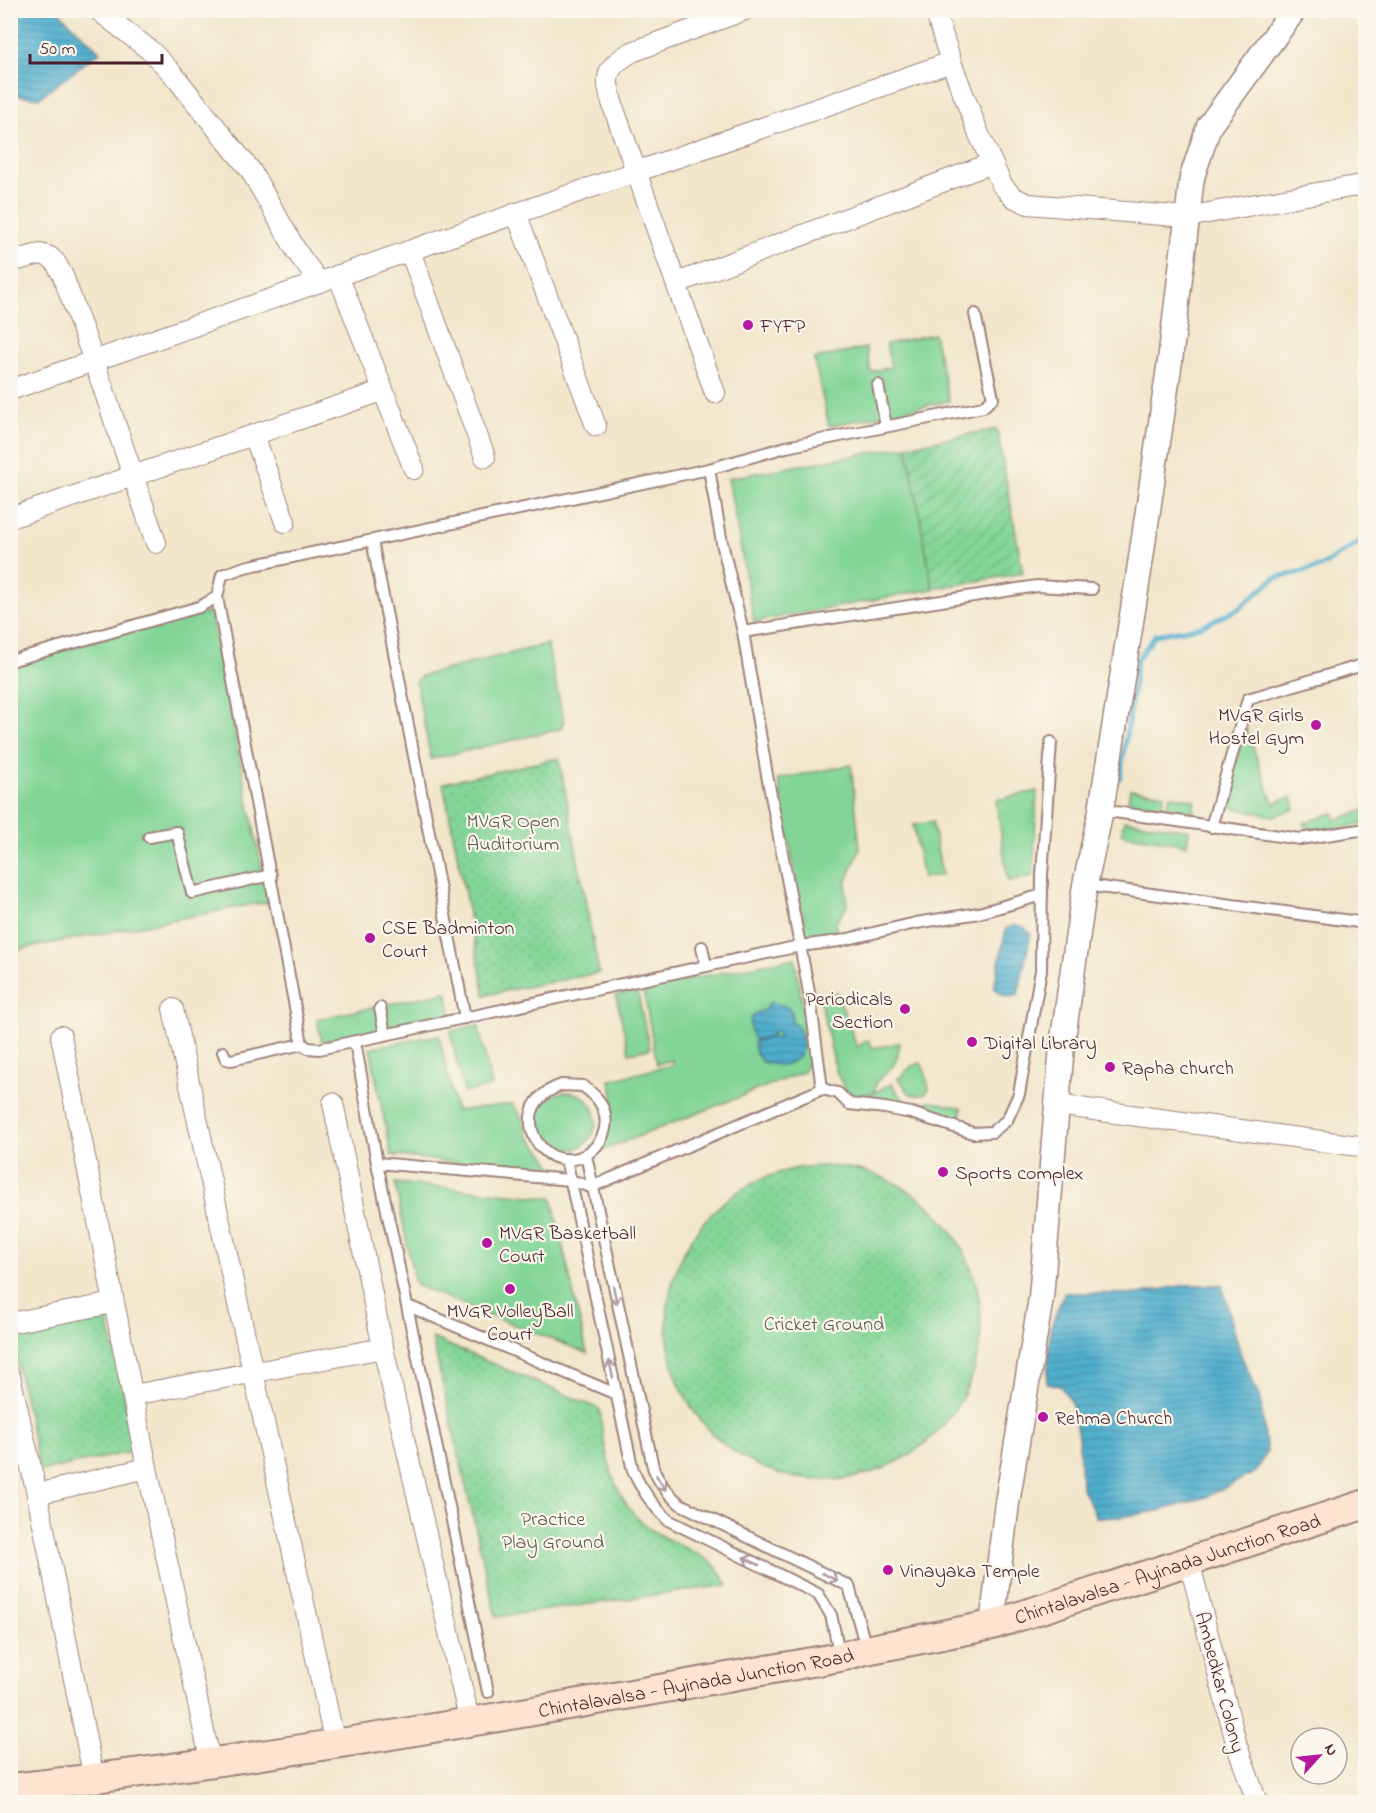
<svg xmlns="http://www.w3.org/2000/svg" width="1376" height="1813" font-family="'Indie Flower',sans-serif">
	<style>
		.grass { fill: #83d597; stroke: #667a61; stroke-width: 1.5 }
		.park { fill: url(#park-dots); stroke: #667a61; stroke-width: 1.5 }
		.garden { fill: url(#garden-furrows); stroke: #667a61; stroke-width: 1.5 }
		.water { fill: url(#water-rules); stroke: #4c667c; stroke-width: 1.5 }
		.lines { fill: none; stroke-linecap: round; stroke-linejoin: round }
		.stream { stroke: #4eaecd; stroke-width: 5 }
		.service-casing { stroke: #9e827b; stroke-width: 14 }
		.minor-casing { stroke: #9e827b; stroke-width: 22 }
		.tertiary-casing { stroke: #9e827b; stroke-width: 27 }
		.secondary-casing { stroke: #9e827b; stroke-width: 32 }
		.service { stroke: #fff; stroke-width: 10 }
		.minor { stroke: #fff; stroke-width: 20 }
		.tertiary { stroke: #fff; stroke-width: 24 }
		.secondary { stroke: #fde4d1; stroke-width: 28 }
		.oneway { stroke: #ae9aa0 }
		.poi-dot { fill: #b5179e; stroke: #fbf7ec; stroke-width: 2 }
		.labels { text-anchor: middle; stroke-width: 4.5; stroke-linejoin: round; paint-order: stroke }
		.poi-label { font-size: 20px; fill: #4a1f2b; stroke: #fbf7ec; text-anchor: start }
		.park-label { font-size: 20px; fill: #5b564b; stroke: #fbf7ec }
		.street-label { font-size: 20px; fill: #4a1f2b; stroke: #fbf7ec }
	</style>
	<defs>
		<pattern id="park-dots" width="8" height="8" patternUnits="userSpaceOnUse" patternTransform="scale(1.5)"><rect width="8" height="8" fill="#83d597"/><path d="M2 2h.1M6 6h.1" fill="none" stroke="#73b682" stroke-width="1.8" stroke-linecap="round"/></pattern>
		<pattern id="garden-furrows" width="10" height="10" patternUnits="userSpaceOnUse" patternTransform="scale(1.5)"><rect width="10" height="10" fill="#83d597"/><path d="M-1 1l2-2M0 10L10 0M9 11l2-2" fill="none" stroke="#73b682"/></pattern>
		<pattern id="water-rules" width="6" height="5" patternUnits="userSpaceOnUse" patternTransform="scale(1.5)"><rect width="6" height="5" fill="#4eaecd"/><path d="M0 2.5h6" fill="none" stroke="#438da7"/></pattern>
	</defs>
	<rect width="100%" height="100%" fill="#fbf7ec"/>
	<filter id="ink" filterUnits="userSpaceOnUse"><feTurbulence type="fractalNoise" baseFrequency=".0167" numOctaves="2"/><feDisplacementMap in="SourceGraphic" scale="12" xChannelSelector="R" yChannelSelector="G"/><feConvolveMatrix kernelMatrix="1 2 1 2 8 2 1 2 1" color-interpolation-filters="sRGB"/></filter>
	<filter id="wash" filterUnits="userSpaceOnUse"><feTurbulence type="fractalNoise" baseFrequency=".008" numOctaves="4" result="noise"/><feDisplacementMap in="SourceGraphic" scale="24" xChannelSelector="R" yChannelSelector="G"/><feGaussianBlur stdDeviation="1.35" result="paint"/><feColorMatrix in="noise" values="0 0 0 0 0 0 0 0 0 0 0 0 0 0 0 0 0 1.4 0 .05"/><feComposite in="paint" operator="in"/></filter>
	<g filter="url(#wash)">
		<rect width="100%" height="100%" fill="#f2e6cb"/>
		<!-- grass -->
		<g class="grass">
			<polygon points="934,334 949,401 829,426 814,359 866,348 871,372 891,367 886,344"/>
			<polygon points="907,446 933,589 754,622 728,478"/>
			<polygon points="210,612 269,903 254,904 11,951 11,661"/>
			<polygon points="547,644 564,722 560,729 431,759 416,682 421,676"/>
			<polygon points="1246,728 1273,803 1292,797 1295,809 1274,816 1237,809 1228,805 1225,795"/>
			<polygon points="851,765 860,849 846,883 847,906 836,923 836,935 807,941 778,779"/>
			<polygon points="1130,789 1164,794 1162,808 1128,802"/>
			<polygon points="1037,791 1033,876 1008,881 996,800"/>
			<polygon points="1170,795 1195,800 1193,812 1167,807"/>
			<polygon points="1365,810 1365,824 1323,831 1308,828 1304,823 1333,813 1335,820"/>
			<polygon points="1124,820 1189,830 1187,845 1122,834"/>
			<polygon points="932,822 942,875 923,878 913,825"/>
			<path d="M795 958 811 1058 803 1072 601 1151 599 1146C612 1119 618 1110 610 1080L673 1065 672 1060 657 1064 643 988Z"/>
			<polygon points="637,991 650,1049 629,1053 616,995"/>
			<polygon points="447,992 452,1015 322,1042 317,1019"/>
			<path d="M837 992 857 1047 868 1040 873 1048 900 1043C896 1066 894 1067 877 1081L874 1092 858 1097 845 1090 836 1071 820 999Z"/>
			<polygon points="478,1025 492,1086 464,1093 450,1031"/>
			<polygon points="439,1035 456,1111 512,1104 520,1114 528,1136 545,1155 557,1175 391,1155 370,1048"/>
			<path d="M921 1063 925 1071 929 1089 925 1094C904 1099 910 1088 898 1079L912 1066Z"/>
			<path d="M892 1084C909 1112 906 1100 932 1102 942 1103 952 1106 962 1108L959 1125 905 1110 868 1095Z"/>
			<circle cx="567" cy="1121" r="29"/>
			<polygon points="395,1183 552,1198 587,1353 489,1315 482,1316 482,1312 415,1285"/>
		</g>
		<!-- park -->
		<g class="park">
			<polygon points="559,758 599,973 485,995 443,783"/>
			<circle cx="824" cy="1323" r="157"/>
			<polygon points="106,1311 136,1451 40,1471 10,1331"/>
			<path d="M432 1338 600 1409C604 1456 614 1509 658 1534 674 1544 702 1553 715 1566 720 1572 724 1579 728 1585L496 1617Z"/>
		</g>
		<!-- garden -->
		<polygon class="garden" points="997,429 1023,573 933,589 907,446"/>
		<!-- water -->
		<g class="water">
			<polygon points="11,10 58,11 100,52 39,98 11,95"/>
			<path d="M1015 925 1024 927 1031 934 1018 995C1007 999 1002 996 994 987L1006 929Z"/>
			<path d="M771 1002C772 1002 786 1006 788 1007L792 1013V1021C807 1032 807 1058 787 1064 778 1067 770 1063 762 1062L755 1052 754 1042 772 1037 776 1039 779 1036 776 1032 772 1033V1036L754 1040C748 1027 747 1013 763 1011Z"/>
			<polygon points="1186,1285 1222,1285 1241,1355 1260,1398 1267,1451 1256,1472 1206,1497 1163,1510 1121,1517 1096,1517 1081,1486 1079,1442 1071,1401 1060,1386 1047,1383 1050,1329 1064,1293 1137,1294"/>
		</g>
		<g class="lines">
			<!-- stream -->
			<polyline class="stream" points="1120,778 1137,660 1155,635 1199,627 1238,609 1275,578 1320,567 1366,538"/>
		</g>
	</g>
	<g filter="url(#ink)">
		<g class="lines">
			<!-- service casing -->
			<g class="service-casing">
				<g id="service">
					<polyline points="878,385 886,426"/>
					<polyline points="709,469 786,447 983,407 993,398 975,314"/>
					<polyline points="372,540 465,1018"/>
					<polyline points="217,597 302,1044"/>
					<polyline points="743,632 1037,586 1092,589"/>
					<polyline points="10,661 199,607 217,597 222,575 245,567 709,469 722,543 743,632 767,775 810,997 822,1089"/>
					<polyline points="1101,810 1300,839 1366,829"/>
					<polyline points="1211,827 1248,699 1366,664"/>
					<polyline points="149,837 177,832 192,893 271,875"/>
					<polyline points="1085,885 1366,923"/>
					<polyline points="702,947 706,966"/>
					<polyline points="380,1008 385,1034"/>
					<polyline points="355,1042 377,1163 570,1180 591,1187 822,1089 838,1093 849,1104 885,1108 911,1113 973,1133 992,1132 1007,1120 1019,1094 1041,970 1042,875 1051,742"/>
					<polyline points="223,1052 226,1059 231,1060 302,1044 308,1048 319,1049 800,946 839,941 916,923 979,913 1042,895"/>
					<path d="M562 1085 583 1086C588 1090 595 1095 599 1101 624 1139 572 1181 541 1147 533 1138 530 1127 531 1116 534 1099 547 1090 562 1085Z"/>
					<path d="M586 1155 653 1467C659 1483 667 1493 680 1504L849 1586 866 1648"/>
					<path d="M566 1159 633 1471C642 1491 652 1505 668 1520L818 1594 831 1615 840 1656"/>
					<polyline points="377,1163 488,1692"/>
					<polyline points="408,1306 616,1394"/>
				</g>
			</g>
			<!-- minor casing -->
			<g class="minor-casing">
				<g id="minor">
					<polyline points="98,10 152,52 172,73 251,171 297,252 319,282"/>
					<polyline points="935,10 951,62 978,132 1002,185 1013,197 1028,204 1187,217 1366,184"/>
					<polyline points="516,213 596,426"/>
					<polyline points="410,251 485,457"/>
					<polyline points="10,262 40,254 50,257 56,263 63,276 94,361 156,543"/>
					<polyline points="338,275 414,469"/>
					<polyline points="677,283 992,163"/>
					<polyline points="10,390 951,62"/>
					<path d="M715 393 614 109C605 79 602 69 632 52L745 10"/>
					<polyline points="254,435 285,522"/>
					<polyline points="10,518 382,391"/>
					<polyline points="173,1009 335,1744"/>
					<polyline points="61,1036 147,1468 211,1764"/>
					<polyline points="333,1103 383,1348 470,1723"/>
					<polyline points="1057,1105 1366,1147"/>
					<polyline points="10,1323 113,1303"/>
					<polyline points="10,1376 37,1494 94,1779"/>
					<polyline points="133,1395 383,1348"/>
					<polyline points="37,1494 147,1468"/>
					<polyline points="1189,1561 1237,1746 1257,1802"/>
				</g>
			</g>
			<!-- tertiary casing -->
			<g class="tertiary-casing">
				<polyline id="tertiary" points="992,1625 1007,1503 1041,1298 1062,1045 1085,885 1101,810 1138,578 1170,361 1192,177 1209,126 1294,10"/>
			</g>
			<!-- secondary casing -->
			<g class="secondary-casing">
				<g id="secondary">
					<path id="s1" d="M10 1788C289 1757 564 1706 840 1657L866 1650 992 1625 1366 1504"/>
				</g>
			</g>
			<!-- service -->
			<use href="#service" class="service"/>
			<!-- minor -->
			<use href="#minor" class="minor"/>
			<!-- tertiary -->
			<use href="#tertiary" class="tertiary"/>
			<!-- secondary -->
			<use href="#secondary" class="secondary"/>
		</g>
		<!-- one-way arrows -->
		<defs><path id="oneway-shaft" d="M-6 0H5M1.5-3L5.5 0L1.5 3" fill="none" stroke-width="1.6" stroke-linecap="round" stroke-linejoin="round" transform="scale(1.5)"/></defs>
		<g class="oneway">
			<use href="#oneway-shaft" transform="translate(615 1295) rotate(78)"/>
			<use href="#oneway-shaft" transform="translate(611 1369) rotate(-102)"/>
			<use href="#oneway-shaft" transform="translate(661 1483) rotate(58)"/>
			<use href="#oneway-shaft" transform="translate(751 1561) rotate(-154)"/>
			<use href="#oneway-shaft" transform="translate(830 1577) rotate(26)"/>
		</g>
	</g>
	<!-- markers -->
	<g class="poi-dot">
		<circle cx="748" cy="325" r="6"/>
		<circle cx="1316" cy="725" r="6"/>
		<circle cx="370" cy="938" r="6"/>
		<circle cx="905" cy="1009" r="6"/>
		<circle cx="972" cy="1042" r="6"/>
		<circle cx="1110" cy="1067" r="6"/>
		<circle cx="943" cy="1172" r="6"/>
		<circle cx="487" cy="1243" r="6"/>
		<circle cx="510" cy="1289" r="6"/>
		<circle cx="1043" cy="1417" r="6"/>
		<circle cx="888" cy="1570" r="6"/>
	</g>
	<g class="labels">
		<!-- poi labels -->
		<g class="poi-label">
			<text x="760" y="332">FYFP</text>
			<text x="1304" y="721" text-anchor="end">MVGR Girls<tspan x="1304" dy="23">Hostel Gym</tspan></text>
			<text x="382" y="934">CSE Badminton<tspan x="382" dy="23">Court</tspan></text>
			<text x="893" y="1005" text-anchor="end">Periodicals<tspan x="893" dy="23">Section</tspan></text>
			<text x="984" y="1049">Digital Library</text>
			<text x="1122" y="1074">Rapha church</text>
			<text x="955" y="1179">Sports complex</text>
			<text x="499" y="1239">MVGR Basketball<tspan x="499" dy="23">Court</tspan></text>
			<text x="510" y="1317" text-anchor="middle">MVGR VolleyBall<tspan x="510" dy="23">Court</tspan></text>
			<text x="1055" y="1424">Rehma Church</text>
			<text x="900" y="1577">Vinayaka Temple</text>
		</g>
		<!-- park labels -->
		<g class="park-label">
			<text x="513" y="827">MVGR Open<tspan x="513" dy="23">Auditorium</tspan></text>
			<text x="824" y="1330">Cricket Ground</text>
			<text x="553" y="1525">Practice<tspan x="553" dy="23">Play Ground</tspan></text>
		</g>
		<!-- street labels -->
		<g class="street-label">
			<text dy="7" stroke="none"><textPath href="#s1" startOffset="1180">Chintalavalsa - Ayinada Junction Road</textPath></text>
			<text dy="7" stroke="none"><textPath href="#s1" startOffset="694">Chintalavalsa - Ayinada Junction Road</textPath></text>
			<text transform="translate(1221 1682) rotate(75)" y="7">Ambedkar Colony</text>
		</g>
	</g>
	<!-- margin -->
	<rect width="1376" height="1813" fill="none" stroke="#fbf7ec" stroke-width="36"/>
	<!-- north arrow -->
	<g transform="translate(1319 1756) rotate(63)"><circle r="28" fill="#fbf7ec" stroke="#b4a19f" stroke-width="1.5"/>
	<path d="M0-4.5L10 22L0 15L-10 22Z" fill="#b5179e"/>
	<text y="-9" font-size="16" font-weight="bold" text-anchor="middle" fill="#4a1f2b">N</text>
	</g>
	<!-- scale -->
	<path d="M30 54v9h132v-9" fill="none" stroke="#4a1f2b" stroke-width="3"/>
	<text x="39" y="54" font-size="18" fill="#4a1f2b" stroke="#fbf7ec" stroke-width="4.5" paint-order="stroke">50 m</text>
</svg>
